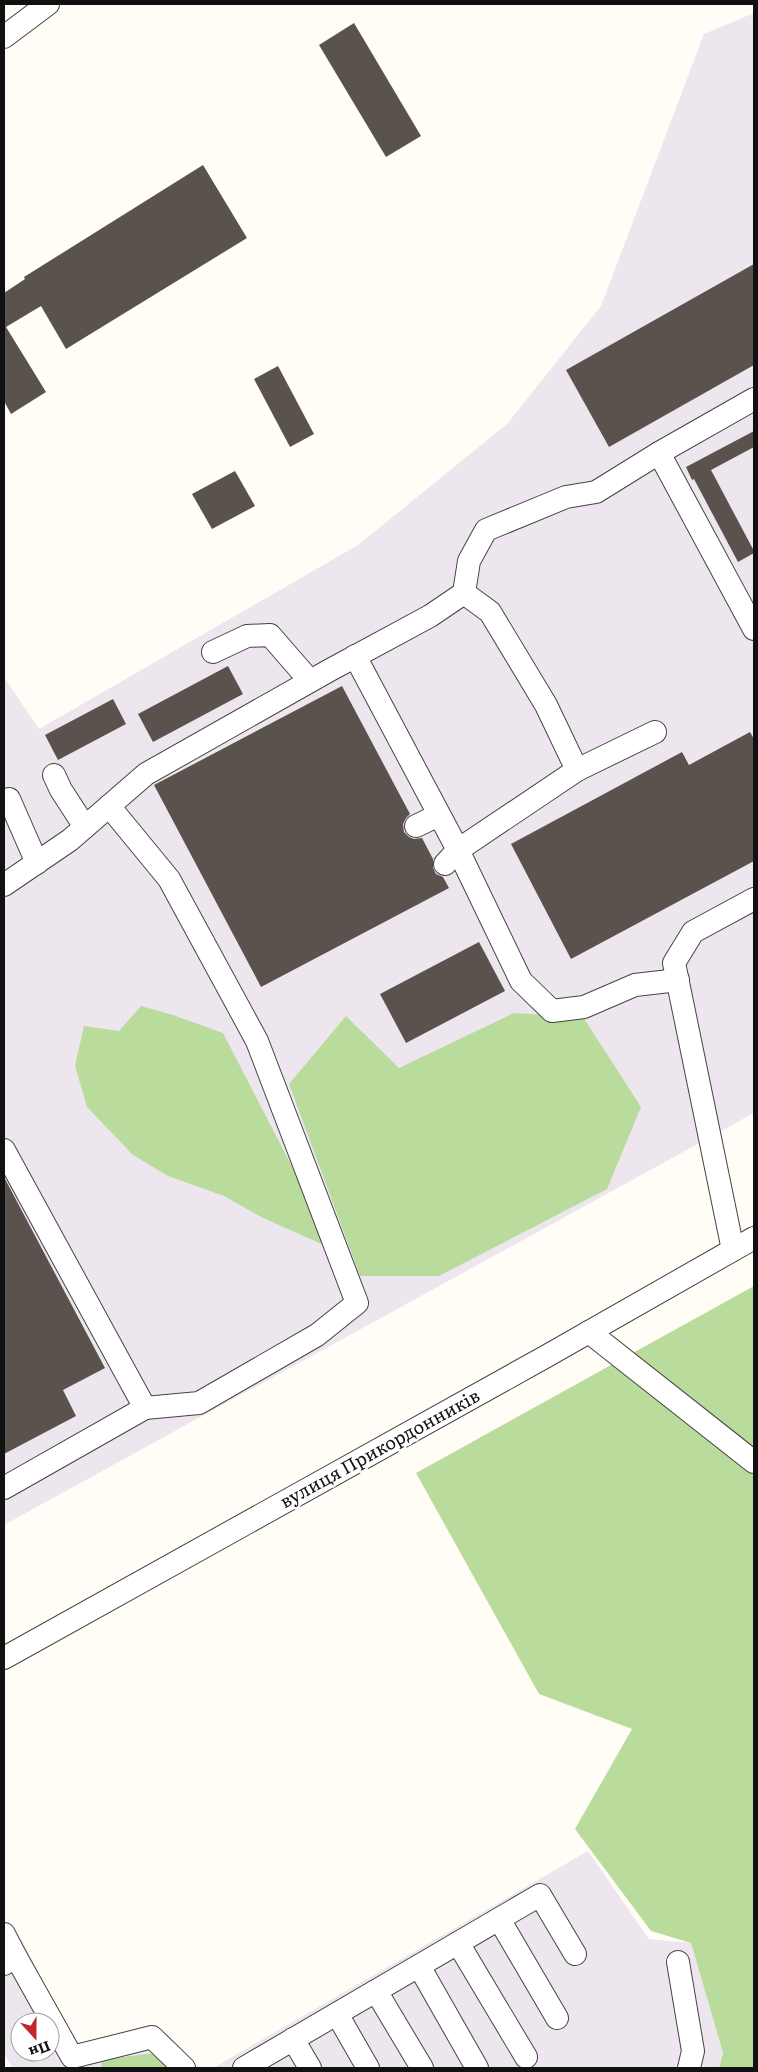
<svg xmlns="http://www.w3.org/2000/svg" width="758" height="2072" font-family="Literata,serif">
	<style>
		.industrial { fill: #eee6ef; fill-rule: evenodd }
		.forest { fill: #b9dc9c }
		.building { fill: #5a524d }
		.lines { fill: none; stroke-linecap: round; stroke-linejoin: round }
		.minor-casing { stroke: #444; stroke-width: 24 }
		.minor { stroke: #fff; stroke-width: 22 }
		.labels { text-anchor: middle; stroke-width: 5; stroke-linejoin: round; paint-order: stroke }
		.street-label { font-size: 18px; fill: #111; stroke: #fff }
	</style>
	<rect width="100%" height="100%" fill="#fffdf5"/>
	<!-- industrial -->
	<g class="industrial">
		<polygon points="754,13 754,1113 4,1525 4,677 39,729 358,545 507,424 601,306 704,34"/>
		<polygon points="588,1851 649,1939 691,1943 723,2053 719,2068 213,2068"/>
		<path d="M22 1940 76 2048 153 2029 200 2068H177L103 2060 101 2068H13L4 2054V1953ZM20 2022H50V2052H20Z"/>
	</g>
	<!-- forest -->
	<g class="forest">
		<polygon points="141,1006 173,1015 223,1033 335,1250 263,1218 224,1196 168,1176 133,1155 87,1107 75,1066 84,1026 119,1031"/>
		<polygon points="514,1013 583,1017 641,1107 607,1189 439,1276 360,1276 289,1084 346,1016 399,1068"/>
		<polygon points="754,1286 754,2068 719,2068 723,2053 691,1943 651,1931 575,1829 632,1729 539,1694 416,1473"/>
		<polygon points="161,2052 177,2068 101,2068 102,2060"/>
	</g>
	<!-- building -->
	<g class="building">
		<polygon points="354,23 421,136 386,157 319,45"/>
		<polygon points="203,165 247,238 66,349 41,306 6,327 46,392 11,414 4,401 4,293 25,279 24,277"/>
		<polygon points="754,264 754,365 609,447 566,370"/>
		<polygon points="278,366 314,434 290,447 254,379"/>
		<polygon points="754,431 754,447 711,470 754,551 754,553 738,562 694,479 692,480 686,467"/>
		<polygon points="235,471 255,506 212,529 192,494"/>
		<polygon points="228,666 243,694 153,742 138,714"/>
		<polygon points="342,686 410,814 406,818 403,824 404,832 409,837 414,839 422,838 433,859 433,868 436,874 443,877 449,888 261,987 154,785"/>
		<polygon points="113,699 126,724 58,760 45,735"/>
		<polygon points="750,732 754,739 754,861 571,959 511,844 682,752 689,765"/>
		<polygon points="479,942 505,991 406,1043 380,994"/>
		<polygon points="4,1177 105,1368 63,1390 76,1416 4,1454"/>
	</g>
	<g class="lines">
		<!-- minor casing -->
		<g class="minor-casing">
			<g id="minor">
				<polyline points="4,37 48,4"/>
				<polyline points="754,399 659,453 754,629"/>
				<polyline points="464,593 490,612 546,705 577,770"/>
				<polyline points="213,652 247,636 270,635 310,681"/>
				<polyline points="355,656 458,850 445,864"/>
				<polyline points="655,732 577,770 458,850 521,981 552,1011 584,1007 635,985 678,980"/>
				<polyline points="54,775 61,790 85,827"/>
				<polyline points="9,799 37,863"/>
				<polyline points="109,806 169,879 257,1041 357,1303 317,1335 199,1403 145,1408"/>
				<polyline points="416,826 439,815"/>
				<polyline points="4,885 70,840 146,774 330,670 430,616 464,593 469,561 486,530 566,497 596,492 659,453"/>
				<polyline points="4,1150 145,1408 4,1488"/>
				<polyline points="733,1250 674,963 693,932 754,899"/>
				<polyline points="589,1332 754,1462"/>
				<polyline points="4,1658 545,1357 754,1238"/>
				<polyline points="499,1919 557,2018"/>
				<polyline points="4,1934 16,1957 4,1964"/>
				<polyline points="458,1943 526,2057"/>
				<polyline points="16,1957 72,2057 152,2037 184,2068"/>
				<polyline points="678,1962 693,2051 689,2068"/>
				<polyline points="419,1966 477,2068"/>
				<polyline points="376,1991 422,2068"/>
				<polyline points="337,2014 368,2068"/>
				<polyline points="293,2039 310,2068"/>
				<polyline points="244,2068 540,1895 575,1954"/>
			</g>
		</g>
		<!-- minor -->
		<use href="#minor" class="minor"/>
	</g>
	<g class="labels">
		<!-- street labels -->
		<g class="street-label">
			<text transform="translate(380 1449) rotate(-29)" y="6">вулиця Прикордонників</text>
		</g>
	</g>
	<!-- border -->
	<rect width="758" height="2072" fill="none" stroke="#111111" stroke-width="10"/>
	<!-- north arrow -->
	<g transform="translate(35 2037) rotate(159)"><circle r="24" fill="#ffffff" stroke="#a0a0a0"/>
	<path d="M0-4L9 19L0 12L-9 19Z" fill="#c4262e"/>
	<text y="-8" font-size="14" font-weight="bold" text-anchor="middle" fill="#111111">Пн</text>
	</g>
</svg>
